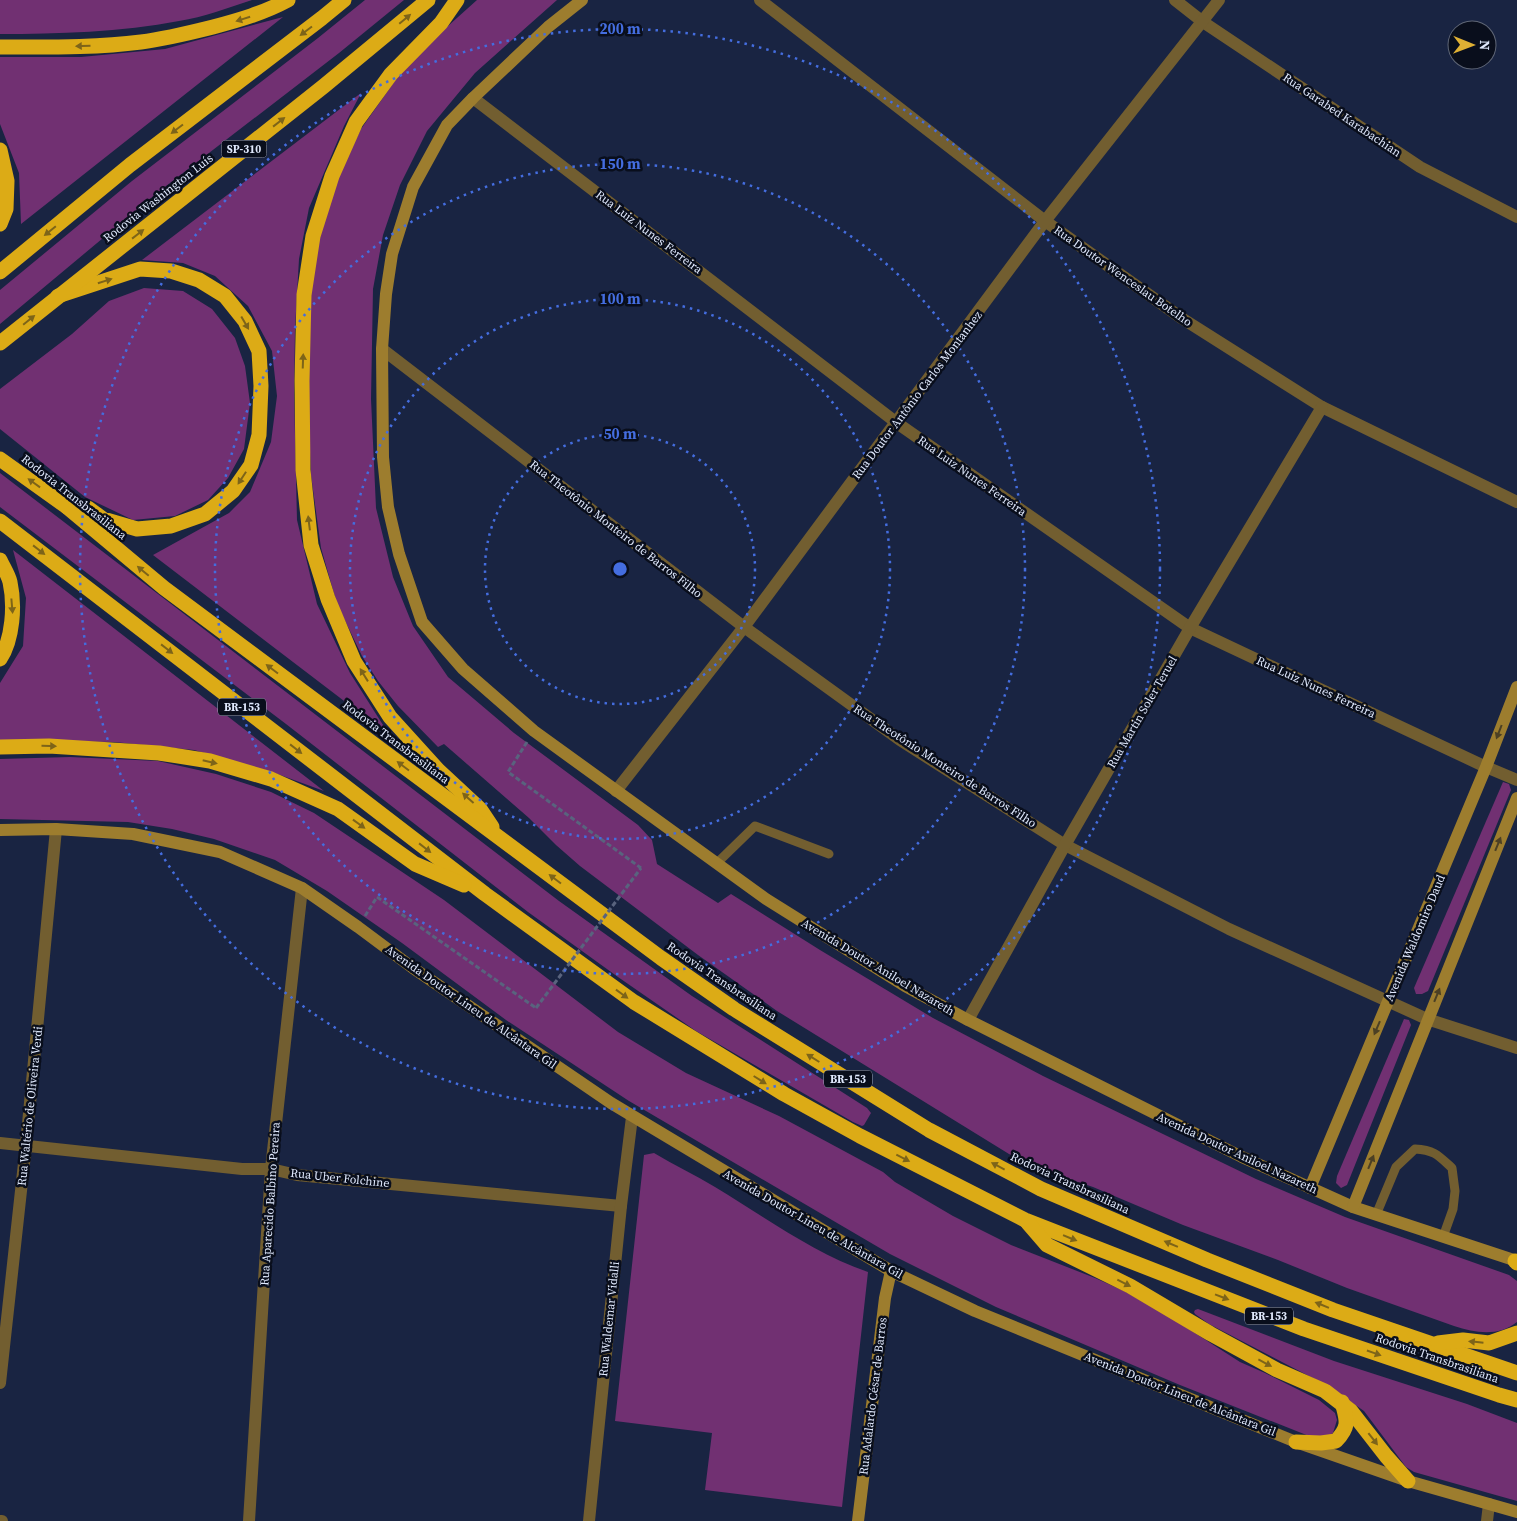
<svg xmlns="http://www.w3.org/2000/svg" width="1517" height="1521" font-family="'Source Serif 4',serif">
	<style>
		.green { fill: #713072 }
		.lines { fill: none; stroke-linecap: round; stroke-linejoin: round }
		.path { stroke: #59637e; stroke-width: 3; stroke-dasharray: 5 2.5; stroke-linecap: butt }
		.lane { stroke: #725e30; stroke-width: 9 }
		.street { stroke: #725e30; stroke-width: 12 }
		.secondary { stroke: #9d7d2e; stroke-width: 12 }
		.highway { stroke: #dcab16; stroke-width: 15 }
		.path-bridge { stroke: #59637e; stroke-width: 3; stroke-dasharray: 5 2.5; stroke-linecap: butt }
		.oneway { fill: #7d6419 }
		.oneway2 { fill: #4c4024 }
		.ring { fill: none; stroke: #446ddf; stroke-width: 2.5; stroke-dasharray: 2.5 5 }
		.labels { text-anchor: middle; stroke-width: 5; stroke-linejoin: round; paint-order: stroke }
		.shield { fill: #090e1c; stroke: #a0a7ba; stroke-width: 1 }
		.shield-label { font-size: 11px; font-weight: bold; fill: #e0e9fd }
		.street-label { font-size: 12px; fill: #e0e9fd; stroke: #090e1c }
		.centre { fill: #446ddf; stroke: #090e1c; stroke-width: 2.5 }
		.ring-label { font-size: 15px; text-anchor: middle; font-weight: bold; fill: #446ddf; stroke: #090e1c; stroke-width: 5; stroke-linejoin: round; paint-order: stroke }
	</style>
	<rect width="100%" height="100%" fill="#192442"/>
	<!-- green -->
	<g class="green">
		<path d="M0 0H252C228 8 204 17 179 21 122 32 57 34 0 34Z"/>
		<polygon points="365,0 404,0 339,53 157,193 0,324 0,290 132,181 318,38"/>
		<path d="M477 0H557L475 73 427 131 400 185 383 235 373 289 371 399 376 508 393 577 413 626 448 677 514 733 638 825 652 840 657 864 718 903 731 894 820 950 933 1018 1043 1076 1256 1179 1345 1217 1509 1275 1517 1281V1322C1498 1337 1476 1333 1454 1326L1347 1288 1278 1260 1183 1225 1093 1187 1042 1170 1009 1154 777 1011 698 955 580 866 556 845 529 818 444 744 438 747 398 706 378 681 362 656 337 604 321 548 311 475 306 360 310 296 317 237 337 177 361 129 409 61Z"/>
		<polygon points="283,17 21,224 19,173 0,124 0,57 81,57 165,49"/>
		<polygon points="361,93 344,126 309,208 299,259 295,329 294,394 297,520 317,604 350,673 390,736 153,555 229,513 250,492 271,442 277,396 272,351 248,306 215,276 183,263 142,260"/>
		<polygon points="144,288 183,291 212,309 235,338 245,366 250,403 244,449 228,478 208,500 175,516 133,520 85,497 0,429 0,389 72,334 109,301"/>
		<polygon points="0,473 559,901 692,996 867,1108 871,1113 864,1125 862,1126 853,1122 696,1031 618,977 528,912 286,724 0,507"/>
		<polygon points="13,550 324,791 272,772 194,750 114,742 0,741 0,683 23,646 26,598"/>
		<polygon points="70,757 158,761 216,774 271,792 314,813 444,900 618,1032 686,1073 779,1116 883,1172 895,1182 953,1216 1011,1245 1095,1278 1124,1291 1173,1319 1240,1362 1265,1373 1319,1400 1335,1413 1337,1420 1333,1433 1327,1438 1314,1438 1180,1385 996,1307 890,1254 629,1101 506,1020 402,943 327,891 275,860 214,839 172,829 128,822 0,819 0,759"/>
		<polygon points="1503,782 1509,784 1511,790 1428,991 1422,994 1416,994 1414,988"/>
		<polygon points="1404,1019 1409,1020 1411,1025 1347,1185 1341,1188 1336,1183 1337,1176"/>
		<path d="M654 1153C674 1165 695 1175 715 1187 765 1217 813 1253 868 1272L842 1507 705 1490 712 1433 615 1421 644 1155Z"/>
		<polygon points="1198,1309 1334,1361 1467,1404 1517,1423 1517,1501 1414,1472 1406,1467 1364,1411 1328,1386 1209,1324 1195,1314 1194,1312 1195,1310"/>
	</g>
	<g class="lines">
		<!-- path -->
		<g class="path">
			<polyline points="527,742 508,772 641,868"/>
			<polyline points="365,916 377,897 536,1008"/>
		</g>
		<!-- lane -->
		<g class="lane">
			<polyline points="717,863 755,826 829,854"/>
			<path d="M1376 1215 1396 1167 1415 1149C1434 1150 1438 1155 1452 1168L1455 1191 1453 1209 1443 1237"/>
		</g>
		<!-- street -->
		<g class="street">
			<polyline points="760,0 1045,221 1183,319 1322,407 1517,502"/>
			<polyline points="1175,0 1203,22 1420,167 1517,217"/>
			<polyline points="473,98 897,423 1190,628 1486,767 1517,780"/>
			<polyline points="382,349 744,627 900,740 1065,845 1229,929 1427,1019 1517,1048"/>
			<polyline points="616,791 744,627 1045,221 1219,0"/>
			<polyline points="968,1020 1065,845 1190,628 1322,407"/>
			<polyline points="0,1143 242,1169 271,1169 297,1175 621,1206"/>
			<polyline points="0,1383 26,1145 56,829"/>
			<polyline points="0,1521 2,1521"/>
			<polyline points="249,1521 271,1169 302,888"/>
			<polyline points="589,1521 621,1206 632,1117"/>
			<polyline points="1487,1521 1489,1504"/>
		</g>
		<!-- secondary -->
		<g class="secondary">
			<polyline points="582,0 548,27 473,98 447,125 413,187 392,254 386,294 382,349 383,457 388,507 399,554 422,622 463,669 534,731 766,899 905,986 968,1020 1242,1157 1353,1207 1517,1261"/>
			<polyline points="0,830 56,829 133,834 220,852 302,888 358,927 413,968 611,1103 891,1271 975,1311 1296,1442 1408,1481 1517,1512"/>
			<polyline points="1310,1188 1486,767 1517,687"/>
			<polyline points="1353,1207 1517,798"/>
			<polyline points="858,1521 885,1298 891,1271"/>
		</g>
		<!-- highway -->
		<g class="highway">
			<polyline points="457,0 441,23 391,74 356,122 332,176 313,236 304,295 302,381 303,470 311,545 328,599 354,661 390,717 438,770 480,809 492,827"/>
			<path d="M0 47C47 47 95 48 141 42 165 39 189 33 213 27 239 20 264 13 288 0"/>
			<polyline points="0,150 7,181 6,209 0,224"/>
			<polyline points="0,272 130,165 322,18 344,0"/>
			<polyline points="58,296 140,269 171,271 199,280 225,296 245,321 259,351 261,386 259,435 251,465 233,491 205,514 171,526 137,529 103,519 88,508 67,507"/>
			<polyline points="0,343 324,86 428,0"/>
			<polyline points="0,459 67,507 164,588 661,958 734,1009 929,1130 1041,1189 1207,1260 1333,1310 1517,1373"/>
			<polyline points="0,521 485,894 634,1002 784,1094 860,1136 1025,1220 1304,1329 1499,1395 1517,1400"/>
			<path d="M0 560C3 567 8 574 10 582 15 605 13 639 0 659"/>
			<polyline points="0,747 49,746 159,753 210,761 271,779 338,809 415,864 464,885"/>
			<polyline points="1028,1223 1047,1245 1130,1286 1211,1334 1277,1370 1325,1391 1351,1411 1386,1456 1408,1481"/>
			<polyline points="1515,1261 1517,1263"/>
			<polyline points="1438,1343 1463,1340 1489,1343 1517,1333"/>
			<path d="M1296 1442 1321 1443 1336 1441C1350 1426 1347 1421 1342 1402"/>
		</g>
		<!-- path-bridge -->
		<polyline class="path-bridge" points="536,1008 641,868"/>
	</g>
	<!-- one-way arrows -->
	<defs><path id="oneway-solid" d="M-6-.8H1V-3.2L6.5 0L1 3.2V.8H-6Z" transform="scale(1.25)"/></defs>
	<g class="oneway">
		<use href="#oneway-solid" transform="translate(243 19) rotate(162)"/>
		<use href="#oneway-solid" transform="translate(405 19) rotate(-40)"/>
		<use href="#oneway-solid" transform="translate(306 31) rotate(143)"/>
		<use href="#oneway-solid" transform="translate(83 46) rotate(178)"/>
		<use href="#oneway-solid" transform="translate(279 122) rotate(-38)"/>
		<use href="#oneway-solid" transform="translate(177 129) rotate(143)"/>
		<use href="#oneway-solid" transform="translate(50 231) rotate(141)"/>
		<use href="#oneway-solid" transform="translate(138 234) rotate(-38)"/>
		<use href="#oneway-solid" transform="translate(105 281) rotate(-18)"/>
		<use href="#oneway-solid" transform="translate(29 320) rotate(-39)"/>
		<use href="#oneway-solid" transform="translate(245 323) rotate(60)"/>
		<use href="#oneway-solid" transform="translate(303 361) rotate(-88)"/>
		<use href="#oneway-solid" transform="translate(242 478) rotate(123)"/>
		<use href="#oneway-solid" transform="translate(34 483) rotate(-144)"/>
		<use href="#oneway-solid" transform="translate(309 523) rotate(-97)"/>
		<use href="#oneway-solid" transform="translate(39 550) rotate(38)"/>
		<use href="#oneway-solid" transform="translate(143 571) rotate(-140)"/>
		<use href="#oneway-solid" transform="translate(12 606) rotate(85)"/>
		<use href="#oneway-solid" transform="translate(167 649) rotate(38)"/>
		<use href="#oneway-solid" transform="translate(272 669) rotate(-143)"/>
		<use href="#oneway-solid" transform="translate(364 675) rotate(-122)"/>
		<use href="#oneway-solid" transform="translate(49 746) rotate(1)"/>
		<use href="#oneway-solid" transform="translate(296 749) rotate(38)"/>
		<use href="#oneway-solid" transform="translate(210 762) rotate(13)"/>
		<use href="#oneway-solid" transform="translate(403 766) rotate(-143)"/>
		<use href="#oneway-solid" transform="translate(468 798) rotate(-138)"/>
		<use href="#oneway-solid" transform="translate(359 824) rotate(36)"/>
		<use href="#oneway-solid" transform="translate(425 848) rotate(38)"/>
		<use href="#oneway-solid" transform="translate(555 879) rotate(-143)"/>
		<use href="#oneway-solid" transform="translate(622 994) rotate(36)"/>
		<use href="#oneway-solid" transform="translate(813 1058) rotate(-148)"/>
		<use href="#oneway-solid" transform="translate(760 1080) rotate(32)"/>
		<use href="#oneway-solid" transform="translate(903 1158) rotate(27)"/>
		<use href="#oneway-solid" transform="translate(998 1166) rotate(-152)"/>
		<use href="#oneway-solid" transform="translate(1070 1238) rotate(22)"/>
		<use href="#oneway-solid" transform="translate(1171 1244) rotate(-157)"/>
		<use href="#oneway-solid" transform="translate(1124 1283) rotate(27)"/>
		<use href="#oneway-solid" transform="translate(1222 1297) rotate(21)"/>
		<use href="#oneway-solid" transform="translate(1322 1305) rotate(-158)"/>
		<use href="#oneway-solid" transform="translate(1476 1342) rotate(-174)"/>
		<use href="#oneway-solid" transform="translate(1374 1353) rotate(19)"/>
		<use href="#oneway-solid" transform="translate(1265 1363) rotate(28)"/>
		<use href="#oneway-solid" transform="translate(1373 1439) rotate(52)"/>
	</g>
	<g class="oneway2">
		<use href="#oneway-solid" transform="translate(1499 732) rotate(111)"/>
		<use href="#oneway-solid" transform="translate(1498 844) rotate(-68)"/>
		<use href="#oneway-solid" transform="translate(1437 995) rotate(-68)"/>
		<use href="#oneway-solid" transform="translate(1377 1028) rotate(113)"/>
		<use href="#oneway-solid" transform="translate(1371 1162) rotate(-68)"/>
	</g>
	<!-- distance rings -->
	<g class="ring">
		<circle cx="620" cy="569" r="135"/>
		<circle cx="620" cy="569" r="270"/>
		<circle cx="620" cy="569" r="405"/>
		<circle cx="620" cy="569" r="540"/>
	</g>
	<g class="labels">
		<!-- shield labels -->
		<g class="shield">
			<rect x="221.5" y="140.5" width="45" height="17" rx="4"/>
			<rect x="218" y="698.5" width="48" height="17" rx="4"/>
			<rect x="824" y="1070.5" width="48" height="17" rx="4"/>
			<rect x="1245" y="1307.5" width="48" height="17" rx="4"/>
		</g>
		<g class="shield-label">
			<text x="244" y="153">SP-310</text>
			<text x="242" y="711">BR-153</text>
			<text x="848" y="1083">BR-153</text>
			<text x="1269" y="1320">BR-153</text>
		</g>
		<!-- street labels -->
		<g class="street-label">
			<text transform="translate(1342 115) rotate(34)" y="4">Rua Garabed Karabachian</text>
			<text transform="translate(158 198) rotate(-38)" y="4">Rodovia Washington Luís</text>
			<text transform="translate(649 232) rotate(37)" y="4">Rua Luiz Nunes Ferreira</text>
			<text transform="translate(1123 276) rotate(35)" y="4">Rua Doutor Wenceslau Botelho</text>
			<text transform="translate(917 395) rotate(-53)" y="4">Rua Doutor Antônio Carlos Montanhez</text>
			<text transform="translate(972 476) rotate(35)" y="4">Rua Luiz Nunes Ferreira</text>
			<text transform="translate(74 497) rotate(38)" y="4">Rodovia Transbrasiliana</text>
			<text transform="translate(616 529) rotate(38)" y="4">Rua Theotônio Monteiro de Barros Filho</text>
			<text transform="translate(1316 687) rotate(25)" y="4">Rua Luiz Nunes Ferreira</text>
			<text transform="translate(1142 712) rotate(-60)" y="4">Rua Martin Soler Teruel</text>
			<text transform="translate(396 742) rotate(37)" y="4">Rodovia Transbrasiliana</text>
			<text transform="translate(945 766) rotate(33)" y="4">Rua Theotônio Monteiro de Barros Filho</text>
			<text transform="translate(1415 938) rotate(-67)" y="4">Avenida Waldomiro Daud</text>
			<text transform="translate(878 967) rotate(31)" y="4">Avenida Doutor Aniloel Nazareth</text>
			<text transform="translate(722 981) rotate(34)" y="4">Rodovia Transbrasiliana</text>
			<text transform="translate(471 1007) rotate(35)" y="4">Avenida Doutor Lineu de Alcântara Gil</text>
			<text transform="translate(30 1106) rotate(-84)" y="4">Rua Waltério de Oliveira Verdi</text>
			<text transform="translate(1237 1153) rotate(25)" y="4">Avenida Doutor Aniloel Nazareth</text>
			<text transform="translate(340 1178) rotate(6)" y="4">Rua Uber Folchine</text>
			<text transform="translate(1070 1183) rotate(25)" y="4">Rodovia Transbrasiliana</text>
			<text transform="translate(270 1204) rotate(-86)" y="4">Rua Aparecido Balbino Pereira</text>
			<text transform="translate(813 1224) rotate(30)" y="4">Avenida Doutor Lineu de Alcântara Gil</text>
			<text transform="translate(609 1319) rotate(-84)" y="4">Rua Waldemar Vidalli</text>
			<text transform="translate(1437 1358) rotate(19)" y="4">Rodovia Transbrasiliana</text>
			<text transform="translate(1180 1394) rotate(22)" y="4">Avenida Doutor Lineu de Alcântara Gil</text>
			<text transform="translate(873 1396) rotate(-83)" y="4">Rua Adalardo César de Barros</text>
		</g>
	</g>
	<circle cx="620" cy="569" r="8" class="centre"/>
	<g class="ring-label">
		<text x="620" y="34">200 m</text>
		<text x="620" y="169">150 m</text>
		<text x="620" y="304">100 m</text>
		<text x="620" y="439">50 m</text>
	</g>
	<!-- north arrow -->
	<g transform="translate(1472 45) rotate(91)"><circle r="24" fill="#090e1c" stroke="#5f6676"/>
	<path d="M0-4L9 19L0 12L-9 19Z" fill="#dfb034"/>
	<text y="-8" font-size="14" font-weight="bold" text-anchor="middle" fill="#e0e9fd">N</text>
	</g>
</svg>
